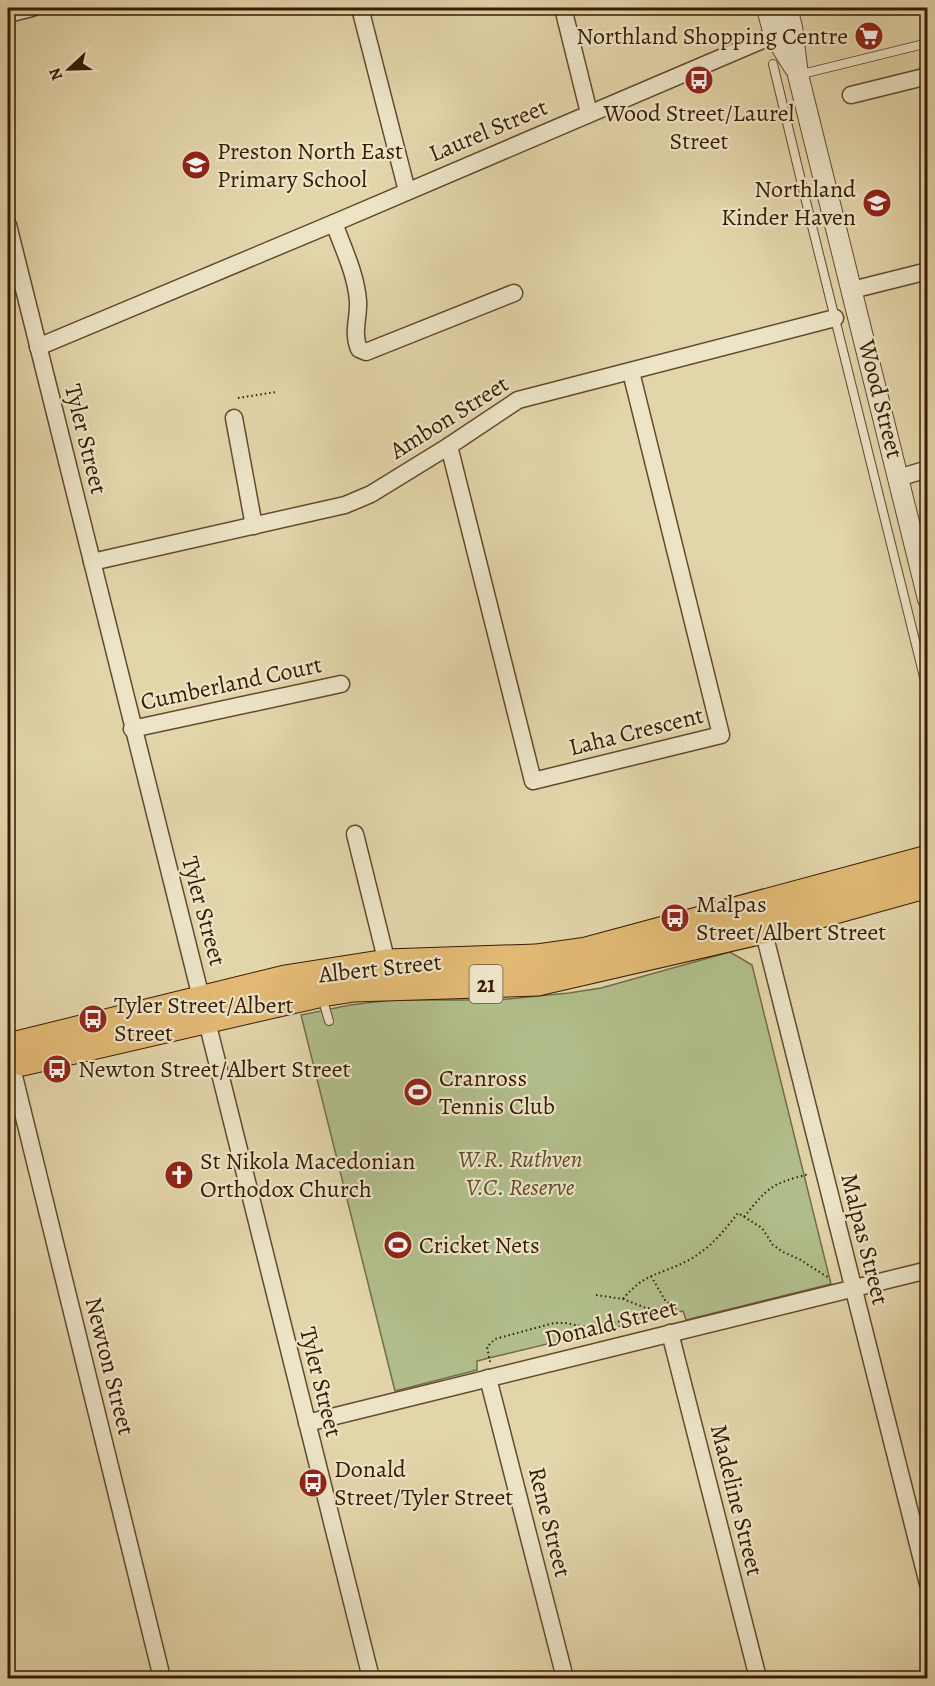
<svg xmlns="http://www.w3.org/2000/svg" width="935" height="1686" font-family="Alegreya,serif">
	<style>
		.green { fill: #b1be8b; stroke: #746c46; stroke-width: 1.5 }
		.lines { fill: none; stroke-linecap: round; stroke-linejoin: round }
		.service-casing { stroke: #624a2c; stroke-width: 10 }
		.minor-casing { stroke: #624a2c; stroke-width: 19 }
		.tertiary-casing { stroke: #624a2c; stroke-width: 22 }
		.trunk-casing { stroke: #371b02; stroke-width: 29 }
		.path { stroke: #371b02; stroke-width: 2; stroke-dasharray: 1.5 3; stroke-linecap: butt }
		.service { stroke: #ede4c8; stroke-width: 8 }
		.minor { stroke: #ede4c8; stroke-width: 16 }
		.tertiary { stroke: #ede4c8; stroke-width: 20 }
		.trunk { stroke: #e2ba75; stroke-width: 27 }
		.labels { text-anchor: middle; stroke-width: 4.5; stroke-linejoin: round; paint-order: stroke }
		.shield { fill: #ede4c8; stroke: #6e573d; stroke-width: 1.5 }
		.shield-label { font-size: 22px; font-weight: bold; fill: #371b02 }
		.poi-label { font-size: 24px; fill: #371b02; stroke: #ede4c8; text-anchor: start }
		.street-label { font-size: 24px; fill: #371b02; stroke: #ede4c8 }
		.park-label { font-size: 24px; font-style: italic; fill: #5c4c2b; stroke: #ede4c8 }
	</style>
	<rect width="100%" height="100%" fill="#e3d5aa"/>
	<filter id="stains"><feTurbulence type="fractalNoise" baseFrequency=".00333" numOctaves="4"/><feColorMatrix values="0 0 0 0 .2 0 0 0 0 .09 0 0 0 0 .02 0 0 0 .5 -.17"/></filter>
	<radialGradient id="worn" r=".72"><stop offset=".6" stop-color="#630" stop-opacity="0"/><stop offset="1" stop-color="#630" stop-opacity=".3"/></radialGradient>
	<!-- green -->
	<polygon class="green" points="730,952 752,965 831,1284 686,1320 683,1311 489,1358 477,1361 477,1370 395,1391 301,1015 350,1005 392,1000 497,1000 569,993 601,988"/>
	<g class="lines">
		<!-- service casing -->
		<g class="service-casing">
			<g id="service">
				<polyline points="773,64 811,222"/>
				<polyline points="798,75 928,43"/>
				<polyline points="834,217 811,222 928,693"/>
				<polyline points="322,997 329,1021"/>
			</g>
		</g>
		<!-- minor casing -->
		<g class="minor-casing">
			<g id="minor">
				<polyline points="360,8 407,191"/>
				<polyline points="563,8 589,113"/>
				<polyline points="8,14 32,8"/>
				<polyline points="851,95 928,76"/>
				<path d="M334 223C343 248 356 274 358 301 359 318 352 332 359 349L366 352 514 293"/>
				<polyline points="8,225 371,1678"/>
				<polyline points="852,290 928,271"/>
				<polyline points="38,347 334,223 786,30"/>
				<polyline points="234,418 254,526"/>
				<polyline points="449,446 533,781 721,735 631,372"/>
				<polyline points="898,478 928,469"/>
				<polyline points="92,562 345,505 371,494 449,446 518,400 835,318"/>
				<polyline points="132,729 341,684"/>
				<polyline points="355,834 387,963"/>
				<polyline points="761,921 928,1584"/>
				<polyline points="11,1064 162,1678"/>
				<polyline points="670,1333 758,1678"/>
				<polyline points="488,1378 565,1678"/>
				<polyline points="307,1423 928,1270"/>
			</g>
		</g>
		<!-- tertiary casing -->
		<g class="tertiary-casing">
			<g id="tertiary">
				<polyline points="767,8 774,35 794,67"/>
				<polyline points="787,8 792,27 798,75 928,599"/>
			</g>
		</g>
		<!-- trunk casing -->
		<g class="trunk-casing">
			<g id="trunk">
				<polyline points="8,1047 285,979 387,963 536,958 586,951 928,859"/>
				<polyline points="22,1062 322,993 354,988 537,982 763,930 928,884"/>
			</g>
		</g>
		<!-- path -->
		<g class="path">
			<polyline points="238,398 276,392"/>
			<path d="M744 1217C768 1187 771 1184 809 1174"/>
			<polyline points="651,1276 665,1300 675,1308 678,1315"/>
			<polyline points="596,1295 623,1299 646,1308 659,1309 660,1311"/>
			<path d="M623 1299C644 1273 660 1275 687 1261 710 1249 723 1232 738 1213L762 1228 773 1245 783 1252 799 1259 829 1278"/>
			<polyline points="490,1362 487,1347 495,1339 554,1323 565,1323 592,1328 675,1308"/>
		</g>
		<!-- service -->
		<use href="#service" class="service"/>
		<!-- minor -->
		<use href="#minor" class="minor"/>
		<!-- tertiary -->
		<use href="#tertiary" class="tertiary"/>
		<!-- trunk -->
		<use href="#trunk" class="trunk"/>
	</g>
	<!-- icons -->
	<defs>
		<g id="supermarket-disc" transform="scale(1.5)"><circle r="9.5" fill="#8f2418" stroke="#ede4c8"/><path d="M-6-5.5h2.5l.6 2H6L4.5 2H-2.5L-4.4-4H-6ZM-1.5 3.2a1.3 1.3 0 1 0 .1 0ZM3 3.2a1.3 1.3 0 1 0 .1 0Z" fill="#fff"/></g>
		<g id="bus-disc" transform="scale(1.5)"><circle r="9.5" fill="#8f2418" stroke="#ede4c8"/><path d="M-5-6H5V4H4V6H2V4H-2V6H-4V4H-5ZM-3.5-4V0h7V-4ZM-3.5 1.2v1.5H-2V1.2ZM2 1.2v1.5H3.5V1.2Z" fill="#fff"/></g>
		<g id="school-disc" transform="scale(1.5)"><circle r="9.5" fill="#8f2418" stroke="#ede4c8"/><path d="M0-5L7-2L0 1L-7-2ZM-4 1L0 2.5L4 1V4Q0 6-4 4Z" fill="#fff"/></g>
		<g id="stadium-disc" transform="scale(1.5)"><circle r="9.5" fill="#8f2418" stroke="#ede4c8"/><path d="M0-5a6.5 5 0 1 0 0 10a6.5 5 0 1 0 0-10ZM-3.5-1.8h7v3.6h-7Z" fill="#fff"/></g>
		<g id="church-disc" transform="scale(1.5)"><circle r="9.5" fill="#8f2418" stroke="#ede4c8"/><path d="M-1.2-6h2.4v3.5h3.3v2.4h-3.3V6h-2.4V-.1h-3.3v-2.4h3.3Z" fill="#fff"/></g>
	</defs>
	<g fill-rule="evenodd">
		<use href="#supermarket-disc" x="869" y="36"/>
		<use href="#bus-disc" x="699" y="80"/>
		<use href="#school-disc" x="196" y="165"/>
		<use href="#school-disc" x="877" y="203"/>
		<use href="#bus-disc" x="675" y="918"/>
		<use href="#bus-disc" x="93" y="1019"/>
		<use href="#bus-disc" x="57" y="1069"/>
		<use href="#stadium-disc" x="418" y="1092"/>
		<use href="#church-disc" x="179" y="1175"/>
		<use href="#stadium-disc" x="398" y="1245"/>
		<use href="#bus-disc" x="313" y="1483"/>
	</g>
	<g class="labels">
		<!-- shield labels -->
		<rect class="shield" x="469.5" y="965" width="33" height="38" rx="4.5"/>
		<g class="shield-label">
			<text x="486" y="992">21</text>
		</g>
		<!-- poi labels -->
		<g class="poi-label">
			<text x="848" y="44" text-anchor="end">Northland Shopping Centre</text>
			<text x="699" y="121" text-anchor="middle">Wood Street/Laurel<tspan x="699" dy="28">Street</tspan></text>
			<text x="217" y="159">Preston North East<tspan x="217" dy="28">Primary School</tspan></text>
			<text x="856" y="197" text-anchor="end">Northland<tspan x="856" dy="28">Kinder Haven</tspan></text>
			<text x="696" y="912">Malpas<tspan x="696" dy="28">Street/Albert Street</tspan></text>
			<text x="114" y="1013">Tyler Street/Albert<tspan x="114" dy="28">Street</tspan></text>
			<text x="78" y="1077">Newton Street/Albert Street</text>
			<text x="439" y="1086">Cranross<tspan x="439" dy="28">Tennis Club</tspan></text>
			<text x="200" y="1169">St Nikola Macedonian<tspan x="200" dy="28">Orthodox Church</tspan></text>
			<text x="419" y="1253">Cricket Nets</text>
			<text x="334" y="1477">Donald<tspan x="334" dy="28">Street/Tyler Street</tspan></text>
		</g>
		<!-- street labels -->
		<g class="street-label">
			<text transform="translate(488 130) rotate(-23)" y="8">Laurel Street</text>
			<text transform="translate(881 399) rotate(76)" y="8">Wood Street</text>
			<text transform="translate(449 417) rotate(-32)" y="8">Ambon Street</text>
			<text transform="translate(86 439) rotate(76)" y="8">Tyler Street</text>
			<text transform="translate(231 683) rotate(-12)" y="8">Cumberland Court</text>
			<text transform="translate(636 731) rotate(-14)" y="8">Laha Crescent</text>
			<text transform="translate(204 911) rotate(75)" y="8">Tyler Street</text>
			<text transform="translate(380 968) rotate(-6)" y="8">Albert Street</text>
			<text transform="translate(865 1239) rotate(76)" y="8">Malpas Street</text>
			<text transform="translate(611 1323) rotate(-14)" y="8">Donald Street</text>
			<text transform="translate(110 1366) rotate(76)" y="8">Newton Street</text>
			<text transform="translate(321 1382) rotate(76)" y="8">Tyler Street</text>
			<text transform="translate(737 1500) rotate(76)" y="8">Madeline Street</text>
			<text transform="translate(550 1522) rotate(76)" y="8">Rene Street</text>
		</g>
		<!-- park labels -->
		<g class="park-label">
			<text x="520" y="1167">W.R. Ruthven<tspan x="520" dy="28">V.C. Reserve</tspan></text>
		</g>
	</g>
	<!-- margin -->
	<rect width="935" height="1686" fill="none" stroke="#e3d5aa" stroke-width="30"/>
	<rect x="9" y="9" width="917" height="1668" fill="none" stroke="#371b02" stroke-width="3"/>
	<rect x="15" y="15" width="905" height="1656" fill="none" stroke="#371b02" stroke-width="1.5"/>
	<!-- north arrow -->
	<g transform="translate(69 69) rotate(248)" stroke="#ede4c8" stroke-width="4.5" paint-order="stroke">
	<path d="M0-4.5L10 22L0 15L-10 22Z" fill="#371b02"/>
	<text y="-9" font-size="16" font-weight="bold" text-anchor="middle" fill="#371b02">N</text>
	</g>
	<rect width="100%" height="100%" filter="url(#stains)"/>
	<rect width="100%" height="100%" fill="url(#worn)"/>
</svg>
